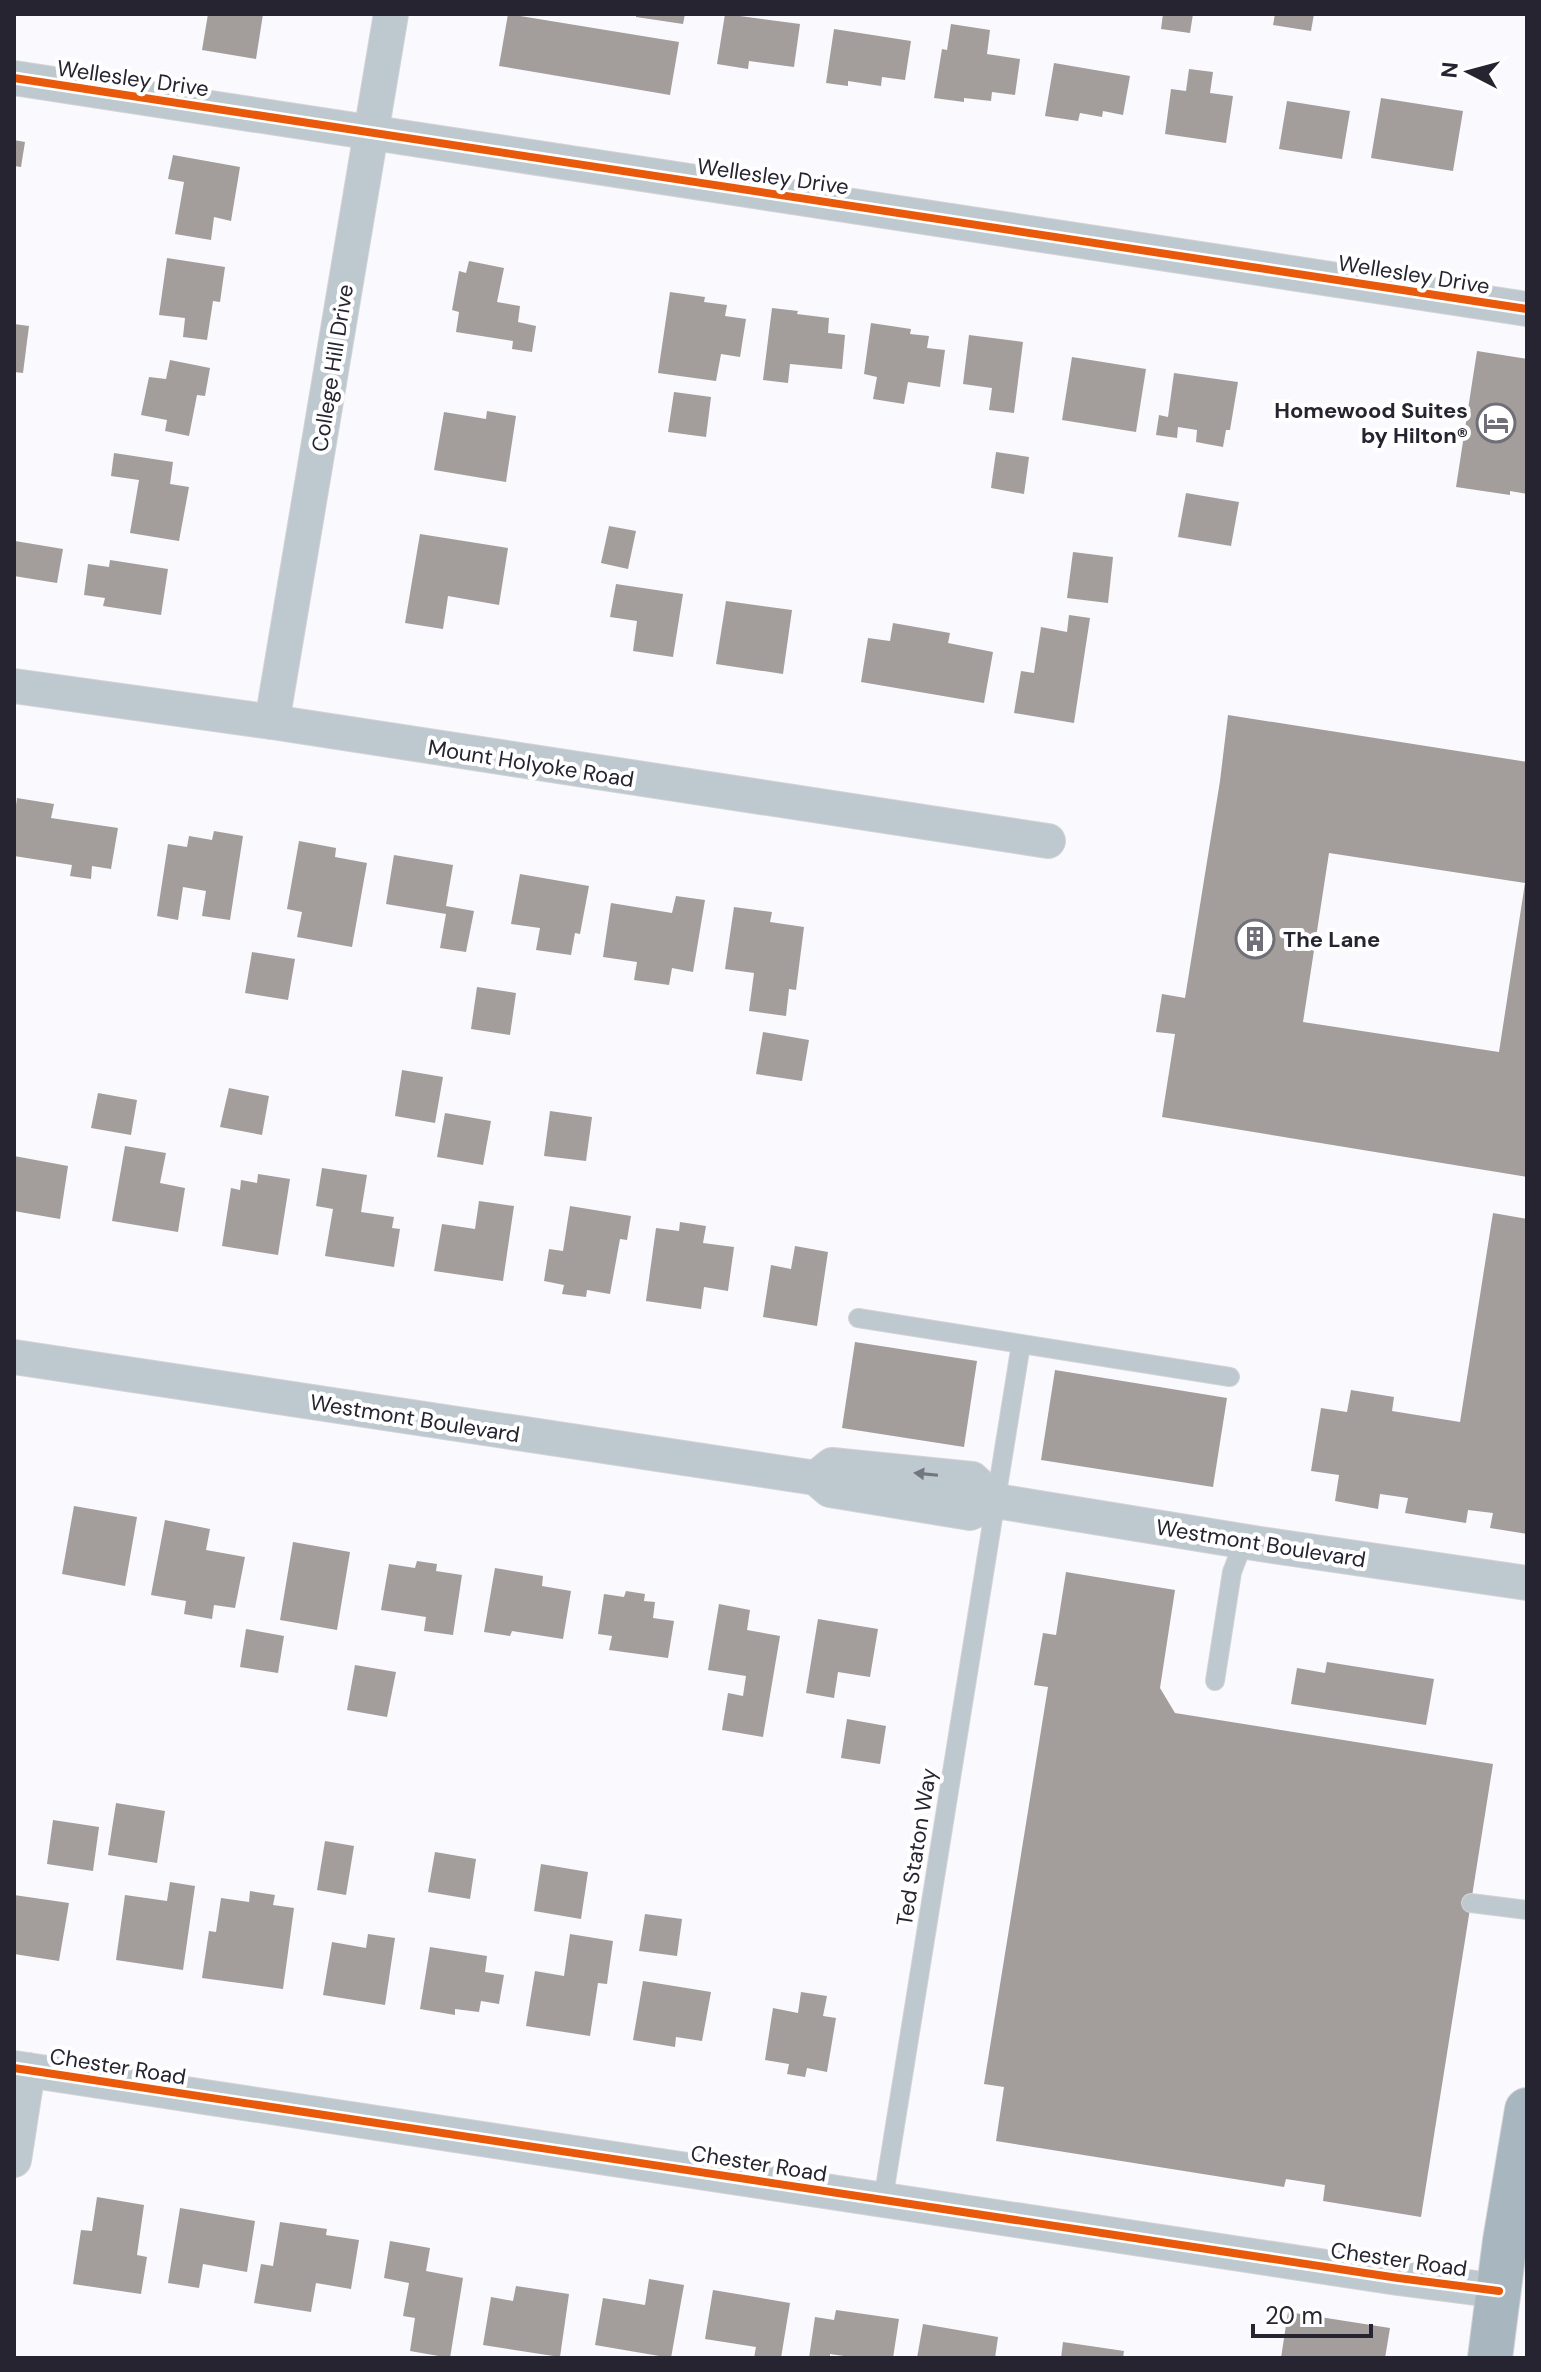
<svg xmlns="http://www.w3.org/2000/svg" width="1541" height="2372" font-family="'DM Sans',sans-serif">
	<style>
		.building { fill: #a39e9c; fill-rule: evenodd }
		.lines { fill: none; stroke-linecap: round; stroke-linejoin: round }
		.lane-casing { stroke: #d4d3d8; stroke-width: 20 }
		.street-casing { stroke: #d4d3d8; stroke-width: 36 }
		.primary-casing { stroke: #d4d3d8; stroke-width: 46 }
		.lane { stroke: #bec8cf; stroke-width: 18 }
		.street { stroke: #bec8cf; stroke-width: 34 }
		.primary { stroke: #a8b6c0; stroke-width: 44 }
		.cycleway-casing { stroke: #fff; stroke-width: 13 }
		.cycleway { stroke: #e8590c; stroke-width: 8 }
		.oneway { fill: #727680 }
		.labels { text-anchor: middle; stroke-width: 8; stroke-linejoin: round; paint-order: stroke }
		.street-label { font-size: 22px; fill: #252430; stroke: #fff }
		.poi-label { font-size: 22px; font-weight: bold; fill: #252430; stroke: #fff; text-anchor: end }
	</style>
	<rect width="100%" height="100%" fill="#faf9fe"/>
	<!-- building -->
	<g class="building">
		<polygon points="208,14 263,14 256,59 202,50"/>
		<polygon points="508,14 679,42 670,95 499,66"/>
		<polygon points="636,14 685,14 683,24 636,17"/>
		<polygon points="725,14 800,24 794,67 749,61 748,69 717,64"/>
		<polygon points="1163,14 1193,14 1190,33 1161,29"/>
		<polygon points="1275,14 1314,14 1311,31 1273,25"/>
		<polygon points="951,24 990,30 987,54 1020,59 1015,95 992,92 991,101 964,98 964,102 934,98 942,49 947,50"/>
		<polygon points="834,29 911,41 905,80 882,77 881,86 848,81 848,86 826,83"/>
		<polygon points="1054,63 1130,76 1123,115 1103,111 1102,117 1080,113 1078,121 1045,116"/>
		<polygon points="1189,69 1213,72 1210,93 1233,96 1226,143 1165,134 1171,89 1186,91"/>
		<polygon points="1381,98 1463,111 1453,171 1371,158"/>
		<polygon points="1287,101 1350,111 1342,159 1279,149"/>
		<polygon points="14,140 25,142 21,167 14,166"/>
		<polygon points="173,155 240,167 231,221 214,217 211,240 175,234 184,182 168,179"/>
		<polygon points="167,258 225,267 220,302 213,301 207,340 183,337 185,318 159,315"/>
		<polygon points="469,261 504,268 497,302 520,306 518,322 536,326 532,352 512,349 513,341 456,332 459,312 452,310 459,271 466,273"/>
		<polygon points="670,292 705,297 704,302 727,305 725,316 746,319 740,357 721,354 716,381 658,373"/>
		<polygon points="772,308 798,311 797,314 829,318 828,333 845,335 842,369 790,364 788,383 763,380"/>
		<polygon points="871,323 911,329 910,334 929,336 927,348 945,350 940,387 908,382 904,404 873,399 877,377 864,374"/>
		<polygon points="14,324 29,326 23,373 14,372"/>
		<polygon points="969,335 1023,342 1014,413 989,410 992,388 963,384"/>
		<polygon points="1477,351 1527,359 1527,494 1510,491 1510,495 1456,487"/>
		<polygon points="1072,357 1146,369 1136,432 1062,420"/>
		<polygon points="170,360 210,368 205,396 197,395 189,436 165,431 167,420 141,415 149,377 166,379"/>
		<polygon points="1174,373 1238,382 1230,430 1226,430 1223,447 1196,442 1197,430 1178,427 1177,438 1156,435 1159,415 1168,417"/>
		<polygon points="674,392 711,397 706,437 668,432"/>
		<polygon points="487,411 516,416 506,482 434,470 444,412 486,419"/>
		<polygon points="996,452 1029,457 1024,494 991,488"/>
		<polygon points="114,453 173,462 170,484 189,487 179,541 130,533 139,480 111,476"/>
		<polygon points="1186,493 1239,502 1231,546 1178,537"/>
		<polygon points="609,526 636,531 628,569 601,563"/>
		<polygon points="420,534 508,548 499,605 448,596 443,629 405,623"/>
		<polygon points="15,541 63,549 57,583 14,576"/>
		<polygon points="1073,552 1113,557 1108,603 1067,598"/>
		<polygon points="110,560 168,569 161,615 103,606 105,598 84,595 88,564 109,567"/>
		<polygon points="616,584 683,594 673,657 633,651 637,621 610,617"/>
		<polygon points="726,601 792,610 783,674 716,664"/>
		<polygon points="1069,615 1090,618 1074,723 1014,713 1021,671 1034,673 1041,627 1067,632"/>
		<polygon points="893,623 950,633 948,643 993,652 984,703 861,682 868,638 890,641"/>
		<path d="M1228 715 1527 762V1177L1162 1117 1175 1034 1156 1032 1162 994 1185 998 1220 781ZM1329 853 1525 883 1499 1052 1303 1022Z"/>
		<polygon points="17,798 54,804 51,818 118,828 111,869 92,866 91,879 70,876 72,865 14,856 14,819"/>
		<polygon points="214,831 243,836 230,920 202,916 206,891 183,887 178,920 157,916 168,844 187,847 189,836 212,840"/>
		<polygon points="299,841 336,848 335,857 367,863 352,947 297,937 302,912 287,909"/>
		<polygon points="394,855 453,865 446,906 474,911 466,952 440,948 446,914 386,904"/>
		<polygon points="520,874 589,886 580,934 575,933 571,955 536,950 540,928 511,924"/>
		<polygon points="676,896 705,900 693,972 672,968 669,985 634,980 637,962 603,957 611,903 672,913"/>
		<polygon points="734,907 772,912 770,922 804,927 796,990 789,989 786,1016 749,1011 754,973 725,969"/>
		<polygon points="252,952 295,959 288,1000 245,993"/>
		<polygon points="477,987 516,993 510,1035 471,1029"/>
		<polygon points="763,1032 809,1040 802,1081 756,1074"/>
		<polygon points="402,1070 443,1077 435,1123 395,1116"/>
		<polygon points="229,1088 269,1096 262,1135 220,1127"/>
		<polygon points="98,1093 137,1100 131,1135 91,1128"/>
		<polygon points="550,1111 592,1117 586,1161 544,1156"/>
		<polygon points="445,1113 491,1121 483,1165 437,1157"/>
		<polygon points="125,1146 166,1153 160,1183 185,1188 178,1232 112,1221"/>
		<polygon points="14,1156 68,1166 60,1219 14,1211"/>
		<polygon points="322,1168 367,1175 361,1212 394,1217 392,1228 400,1229 394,1267 325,1256 333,1209 316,1206"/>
		<polygon points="258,1174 290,1179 278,1255 222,1246 231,1188 240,1190 241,1180 257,1183"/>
		<polygon points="479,1201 514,1206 503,1281 434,1271 442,1224 475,1229"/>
		<polygon points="570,1206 631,1216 627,1240 620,1239 610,1294 587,1290 586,1297 562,1294 564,1285 544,1281 549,1249 563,1251"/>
		<polygon points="1493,1213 1527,1219 1527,1534 1490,1528 1493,1513 1468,1510 1466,1523 1405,1513 1408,1498 1380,1494 1378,1509 1335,1501 1339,1475 1311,1471 1321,1408 1347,1412 1351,1390 1394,1397 1392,1411 1460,1422"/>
		<polygon points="680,1222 706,1226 703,1243 734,1247 728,1291 704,1287 701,1309 646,1301 656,1228 679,1231"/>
		<polygon points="795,1246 828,1252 817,1326 763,1317 771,1265 791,1269"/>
		<polygon points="855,1342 977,1361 964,1447 842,1428"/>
		<polygon points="1055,1370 1227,1398 1213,1487 1041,1460"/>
		<polygon points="74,1506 137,1517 125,1586 62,1574"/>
		<polygon points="165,1520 210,1529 206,1550 245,1557 235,1608 214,1605 212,1619 184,1614 186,1601 151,1595"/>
		<polygon points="293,1542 350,1552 337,1630 280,1620"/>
		<polygon points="417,1561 437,1564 436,1571 462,1575 453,1635 424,1631 426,1617 381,1610 389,1564 415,1568"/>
		<polygon points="495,1568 543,1576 542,1586 571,1591 563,1639 512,1631 510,1636 484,1632"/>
		<polygon points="1066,1572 1175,1590 1160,1688 1175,1713 1493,1764 1421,2217 1323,2201 1325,2185 1286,2179 1284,2187 996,2141 1004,2087 984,2084 1048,1687 1034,1685 1043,1633 1056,1635"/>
		<polygon points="626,1591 645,1594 644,1601 655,1602 653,1618 674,1621 668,1658 609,1650 612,1636 598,1634 604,1594 624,1597"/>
		<polygon points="719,1604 750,1610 747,1630 780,1636 763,1737 722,1730 728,1693 743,1696 746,1676 708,1670"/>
		<polygon points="818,1619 878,1629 870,1677 838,1672 834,1698 806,1693"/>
		<polygon points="246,1629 284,1636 278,1673 240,1667"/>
		<polygon points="1327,1662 1434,1679 1426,1725 1291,1704 1297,1668 1325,1673"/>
		<polygon points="355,1665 396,1672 387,1717 347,1710"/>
		<polygon points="847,1719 886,1726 880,1764 841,1758"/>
		<polygon points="116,1803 165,1811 157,1863 108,1855"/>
		<polygon points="53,1820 99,1827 93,1871 47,1864"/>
		<polygon points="325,1841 354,1846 346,1895 317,1890"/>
		<polygon points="435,1852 476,1859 470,1899 428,1892"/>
		<polygon points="541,1864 588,1872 581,1919 534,1911"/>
		<polygon points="170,1882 195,1886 183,1970 116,1960 125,1895 167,1901"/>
		<polygon points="250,1891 275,1895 273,1905 294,1908 283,1989 202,1978 209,1931 216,1932 221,1898 249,1902"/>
		<polygon points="14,1895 69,1903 59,1961 14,1954"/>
		<polygon points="645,1914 682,1919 677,1956 639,1951"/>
		<polygon points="368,1934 395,1938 385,2005 323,1995 332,1942 366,1948"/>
		<polygon points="570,1934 613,1941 607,1984 598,1983 590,2036 526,2026 535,1971 564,1976"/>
		<polygon points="430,1947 487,1956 485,1972 504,1975 499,2004 481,2001 479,2012 455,2009 455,2015 420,2009"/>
		<polygon points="643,1981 711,1992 702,2041 676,2037 675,2047 633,2040"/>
		<polygon points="801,1992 827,1996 823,2016 836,2018 827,2072 807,2068 805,2077 787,2074 789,2064 765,2060 773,2008 798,2013"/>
		<polygon points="97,2197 144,2205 137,2255 147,2257 141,2294 73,2284 81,2230 92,2231"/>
		<polygon points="180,2208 255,2221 247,2272 203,2264 199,2288 168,2283"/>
		<polygon points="280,2222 327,2229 326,2235 359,2240 351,2289 316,2283 311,2312 254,2303 261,2264 273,2266"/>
		<polygon points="390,2241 430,2248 426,2271 463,2278 450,2358 410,2351 415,2318 403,2316 409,2283 384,2278"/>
		<polygon points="649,2279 684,2285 671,2358 595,2345 603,2298 645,2305"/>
		<polygon points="516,2286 569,2294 560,2357 483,2345 491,2297 513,2301"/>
		<polygon points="713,2290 790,2303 781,2358 754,2358 756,2347 705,2339"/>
		<polygon points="836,2310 899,2319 893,2358 844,2358 844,2356 830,2354 830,2358 809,2358 815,2317 834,2320"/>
		<polygon points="1288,2312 1390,2328 1385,2358 1281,2358"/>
		<polygon points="923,2324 998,2337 995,2358 917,2358"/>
		<polygon points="1063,2342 1124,2351 1123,2358 1061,2358"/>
	</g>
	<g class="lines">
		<!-- lane casing -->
		<g class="lane-casing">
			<g id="lane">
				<polyline points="858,1318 1230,1377"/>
				<polyline points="1215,1681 1232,1572 1244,1541"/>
				<polyline points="1471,1903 1527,1910"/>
				<polyline points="883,2200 1021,1344"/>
			</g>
		</g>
		<!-- street casing -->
		<g class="street-casing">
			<g id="street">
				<polyline points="14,78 1527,309"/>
				<polyline points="14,686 272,722 1048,841"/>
				<polyline points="272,722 391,14"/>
				<polyline points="14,1357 816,1478 830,1490 970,1513 996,1501"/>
				<polyline points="816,1478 832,1465 972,1479 996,1501 1260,1544 1527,1583"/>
				<polyline points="14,2068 1398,2278 1499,2291"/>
				<polyline points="14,2160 28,2070"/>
			</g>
		</g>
		<!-- primary casing -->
		<g class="primary-casing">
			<polyline id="primary" points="1490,2358 1505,2241 1527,2110"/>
		</g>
		<!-- lane -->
		<use href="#lane" class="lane"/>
		<!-- street -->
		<use href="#street" class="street"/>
		<!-- primary -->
		<use href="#primary" class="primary"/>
		<!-- cycleway casing -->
		<g class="cycleway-casing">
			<g id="cycleway">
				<polyline points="14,78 1527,309"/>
				<polyline points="14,2068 1398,2278 1499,2291"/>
			</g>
		</g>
		<!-- cycleway -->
		<use href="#cycleway" class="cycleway"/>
	</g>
	<!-- one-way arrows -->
	<defs><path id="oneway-solid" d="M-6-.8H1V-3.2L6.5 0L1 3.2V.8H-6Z" transform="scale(2)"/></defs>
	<use class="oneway" href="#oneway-solid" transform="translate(926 1474) rotate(-174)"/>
	<!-- icons -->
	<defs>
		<g id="hotel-ring" transform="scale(2)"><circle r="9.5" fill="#fff" stroke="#706f78" stroke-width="1.5"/><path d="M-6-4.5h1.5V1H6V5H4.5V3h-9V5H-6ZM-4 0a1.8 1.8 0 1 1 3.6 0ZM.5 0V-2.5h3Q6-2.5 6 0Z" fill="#706f78"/></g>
		<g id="building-ring" transform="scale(2)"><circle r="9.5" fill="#fff" stroke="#706f78" stroke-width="1.5"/><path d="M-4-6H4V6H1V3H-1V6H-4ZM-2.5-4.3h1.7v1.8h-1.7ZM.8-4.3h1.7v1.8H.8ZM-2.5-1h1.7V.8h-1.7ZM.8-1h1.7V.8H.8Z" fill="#706f78"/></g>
	</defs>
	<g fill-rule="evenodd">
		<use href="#hotel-ring" x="1496" y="423"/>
		<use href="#building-ring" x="1255" y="939"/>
	</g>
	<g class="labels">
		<!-- street labels -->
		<g class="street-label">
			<text transform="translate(133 78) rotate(8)" y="8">Wellesley Drive</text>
			<text transform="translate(773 176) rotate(8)" y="8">Wellesley Drive</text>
			<text transform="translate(1414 274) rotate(9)" y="8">Wellesley Drive</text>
			<text transform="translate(332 368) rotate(-81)" y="8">College Hill Drive</text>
			<text transform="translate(531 763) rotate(9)" y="8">Mount Holyoke Road</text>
			<text transform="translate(415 1418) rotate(9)" y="8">Westmont Boulevard</text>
			<text transform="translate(1261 1543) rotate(9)" y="8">Westmont Boulevard</text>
			<text transform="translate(916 1847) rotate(-81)" y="8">Ted Staton Way</text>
			<text transform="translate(118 2066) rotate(9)" y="8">Chester Road</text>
			<text transform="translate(759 2163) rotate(9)" y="8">Chester Road</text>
			<text transform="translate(1399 2259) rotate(8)" y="8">Chester Road</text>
		</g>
		<!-- poi labels -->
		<g class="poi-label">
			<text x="1468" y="418">Homewood Suites<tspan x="1468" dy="25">by Hilton®</tspan></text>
			<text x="1283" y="947" text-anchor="start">The Lane</text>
		</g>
	</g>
	<!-- border -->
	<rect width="1541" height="2372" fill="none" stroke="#252430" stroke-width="32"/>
	<!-- north arrow -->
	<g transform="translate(1469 72) rotate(276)" stroke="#ffffff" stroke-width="6" paint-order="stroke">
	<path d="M0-6L14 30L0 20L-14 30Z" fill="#252430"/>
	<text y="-12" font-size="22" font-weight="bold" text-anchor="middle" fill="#252430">N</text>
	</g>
	<!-- scale -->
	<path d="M1253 2324v12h118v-12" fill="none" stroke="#252430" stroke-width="4"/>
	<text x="1265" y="2324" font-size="24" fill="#252430" stroke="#ffffff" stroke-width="6" paint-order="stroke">20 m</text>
</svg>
